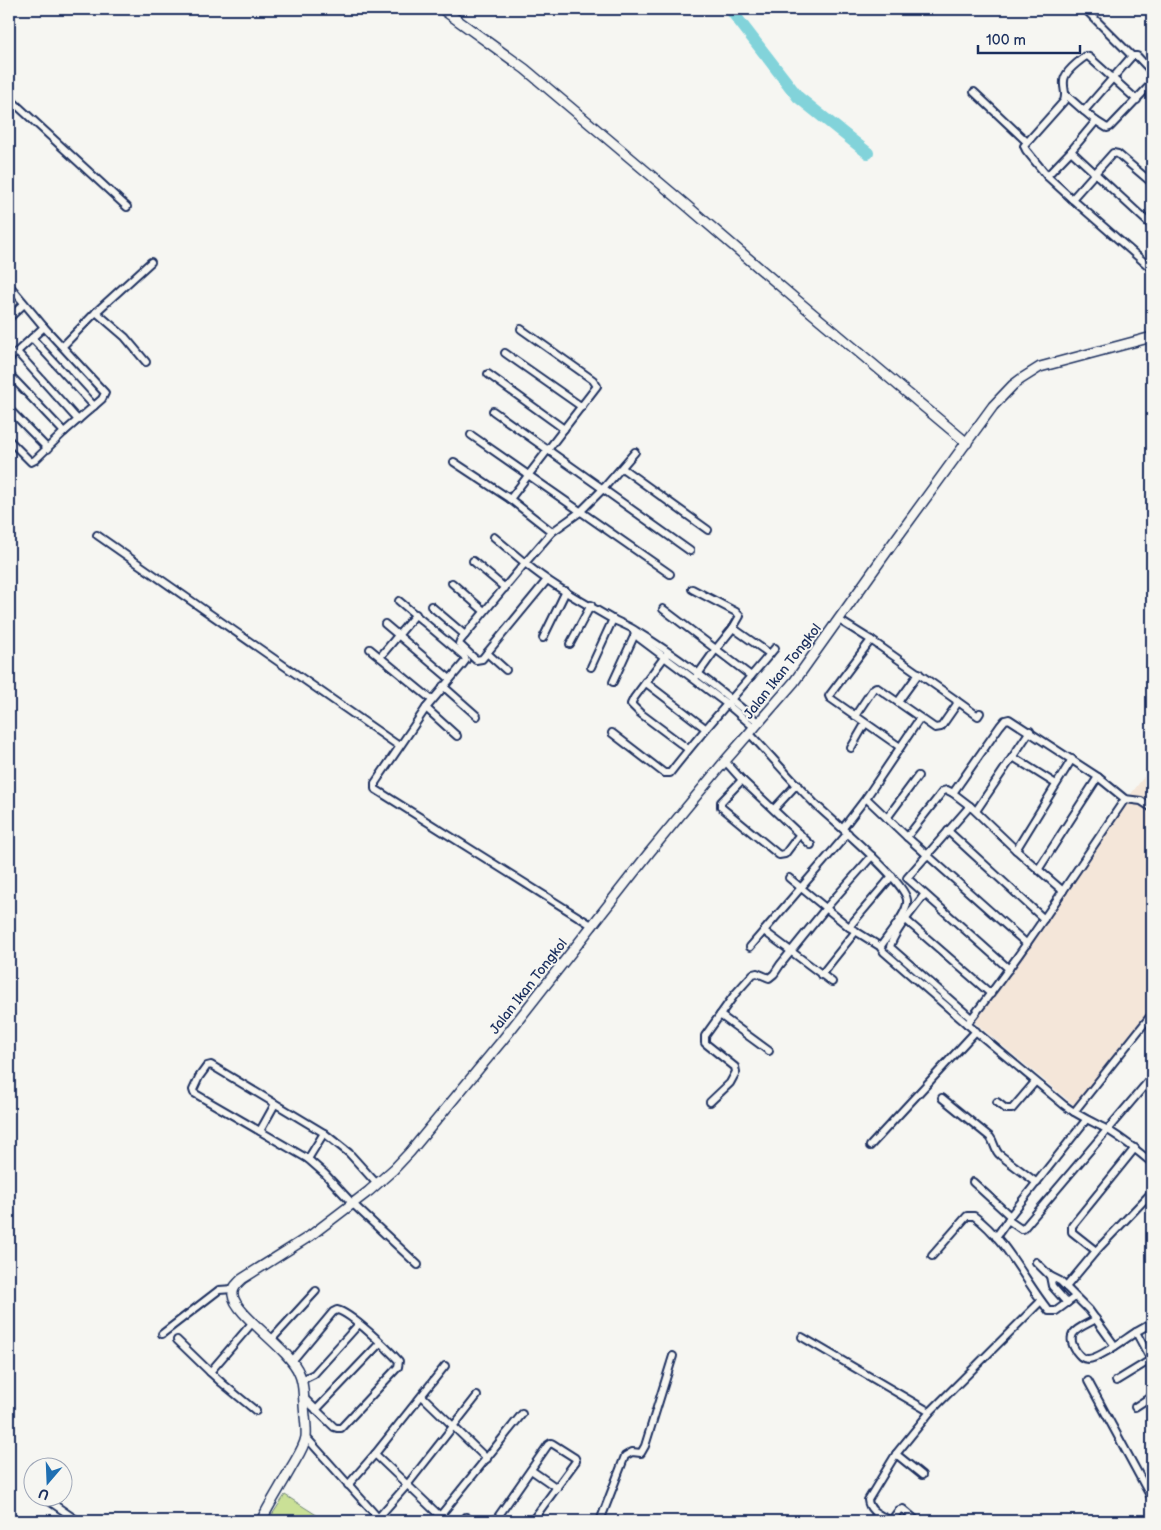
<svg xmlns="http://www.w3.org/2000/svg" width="1161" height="1530" font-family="'Balsamiq Sans',sans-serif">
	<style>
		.built { fill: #f4e6d9 }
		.pitch { fill: #cae096; stroke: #72887a }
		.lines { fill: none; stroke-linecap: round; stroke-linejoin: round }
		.river { stroke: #82d3da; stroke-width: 12 }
		.street-casing { stroke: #1b2f5e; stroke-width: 10 }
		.secondary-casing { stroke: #1b2f5e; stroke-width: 12 }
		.street { stroke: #f6f6f2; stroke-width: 6 }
		.secondary { stroke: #f6f6f2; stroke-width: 9 }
		.labels { text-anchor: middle; stroke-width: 4; stroke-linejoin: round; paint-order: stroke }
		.street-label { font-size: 14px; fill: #1b2f5e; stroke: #f6f6f2 }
	</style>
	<rect width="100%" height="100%" fill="#f6f6f2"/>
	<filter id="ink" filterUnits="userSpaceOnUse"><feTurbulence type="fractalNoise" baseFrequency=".02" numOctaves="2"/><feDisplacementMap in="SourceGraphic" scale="10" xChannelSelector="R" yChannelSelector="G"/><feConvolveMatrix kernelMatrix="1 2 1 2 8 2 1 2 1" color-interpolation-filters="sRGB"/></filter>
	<g filter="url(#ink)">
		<!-- built -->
		<polygon class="built" points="1146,774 1152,780 1152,1006 1075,1106 974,1022 1022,955 1125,802"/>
		<!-- pitch -->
		<polygon class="pitch" points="285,1495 326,1521 268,1521"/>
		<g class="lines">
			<!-- river -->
			<polyline class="river" points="730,9 798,97 868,153"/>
			<!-- street casing -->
			<g class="street-casing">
				<g id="street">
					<polyline points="1085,9 1132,56"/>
					<polyline points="974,92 1027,142"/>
					<polyline points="1066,95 1084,111"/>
					<polyline points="9,98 127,207"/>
					<path d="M1137 100 1089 57 1086 56C1079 61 1064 72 1064 81 1063 89 1067 93 1064 101L1024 146 1026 150 1047 176 1072 199 1152 269"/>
					<polyline points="1096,121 1107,128 1110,127 1152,83"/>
					<polyline points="1071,151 1152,226"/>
					<polyline points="1047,176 1071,151 1096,121 1084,111 1132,56 1137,56 1152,72"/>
					<polyline points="1072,199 1113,153 1118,154 1152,183"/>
					<polyline points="9,285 44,327 105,393 102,399 64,432 35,460 31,462 9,440"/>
					<polyline points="96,312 125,337 146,362"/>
					<polyline points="9,318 24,304"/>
					<polyline points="32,338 94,406"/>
					<polyline points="63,346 96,312 151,262"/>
					<polyline points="17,352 78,420"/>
					<polyline points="505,353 582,407"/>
					<polyline points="9,359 44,327"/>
					<polyline points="9,374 64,432"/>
					<polyline points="488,374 564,429"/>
					<polyline points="9,409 48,449"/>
					<polyline points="493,411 603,489 580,512 552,532"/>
					<polyline points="471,435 670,574"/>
					<polyline points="635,452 603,489 690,551"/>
					<polyline points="454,462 510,499 552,532 525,563 494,537"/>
					<polyline points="622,468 708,530"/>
					<polyline points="510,499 597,386 593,380 521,329"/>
					<polyline points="97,535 399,746"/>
					<polyline points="473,561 505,588"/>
					<path d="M547 580 482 659 476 660 459 644 460 641 525 563C551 585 583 602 612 619 620 623 629 626 636 631 679 657 721 690 759 723"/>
					<polyline points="452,583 484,611"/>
					<polyline points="692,589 736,612 740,616 733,628 716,649 696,677"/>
					<polyline points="399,601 464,656 466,660 463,664 426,708 375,783 375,789 593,926"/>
					<polyline points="431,606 465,635"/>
					<polyline points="663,609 751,676"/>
					<polyline points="839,620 871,640"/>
					<polyline points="385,624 450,679"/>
					<polyline points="733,628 770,654"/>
					<polyline points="634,632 639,638 727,704 755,728"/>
					<polyline points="543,638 566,591"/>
					<polyline points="570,644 591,605"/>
					<polyline points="370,649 432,700"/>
					<polyline points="487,653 506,670"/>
					<polyline points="666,655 634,698 631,704 640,713 688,749"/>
					<polyline points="380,657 416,614"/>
					<polyline points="591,667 613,619"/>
					<polyline points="613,682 636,632"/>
					<polyline points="645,682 705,728"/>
					<polyline points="443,686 477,716"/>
					<polyline points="957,701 978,716 980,713"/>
					<polyline points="898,702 919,673"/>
					<polyline points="426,708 457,736"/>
					<polyline points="855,716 873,689 876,687 935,728 941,727 957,704 956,700 871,640 829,696 830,698 900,747"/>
					<path d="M612 733 664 773H670C703 730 740 690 775 648"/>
					<path d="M750 734C772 757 793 782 815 804 832 820 905 881 907 900 909 912 888 935 881 946V948L884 952 967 1024 1064 1105C1078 1116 1093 1122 1108 1130 1124 1140 1138 1151 1152 1163"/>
					<polyline points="851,748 865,724"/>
					<polyline points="1013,757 1056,784"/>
					<polyline points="725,761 742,780 811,845"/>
					<polyline points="742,780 721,802 721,807 779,855 785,854 800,834"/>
					<polyline points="953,793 1000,726 1005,720 1009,719 1098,777 1125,799 1141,801 1152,808"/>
					<polyline points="866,798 907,837 1027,944"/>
					<polyline points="970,806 907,878 1009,969"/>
					<polyline points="774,809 797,784"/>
					<polyline points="976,811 1030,731"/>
					<polyline points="887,818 918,776"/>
					<polyline points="843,828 866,798 920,718"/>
					<polyline points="948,831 1044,919"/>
					<polyline points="907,837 943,791 947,790 953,793 970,806 1016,850 1063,891"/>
					<polyline points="1016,850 1072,759"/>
					<polyline points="1038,870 1098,777"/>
					<polyline points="789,878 849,927 881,947"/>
					<path d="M924 895C915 908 894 931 890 947L971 1018"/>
					<polyline points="906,920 991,994"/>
					<polyline points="849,927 892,876"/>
					<polyline points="764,931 832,982"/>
					<polyline points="750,947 848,833"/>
					<polyline points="821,975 856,931"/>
					<polyline points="720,1015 769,1051"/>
					<path d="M967 1024C1024 952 1073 875 1125 799"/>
					<path d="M942 1098 990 1137C995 1143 994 1150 1000 1155L1037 1183"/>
					<polyline points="710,1102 730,1083 736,1072 735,1067 705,1043 705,1036 735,994 753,974 757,973 769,978 774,974 780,965 826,908 872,856"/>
					<polyline points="997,1102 1006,1109 1012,1109 1035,1082"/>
					<polyline points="1074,1112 1152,1014"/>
					<polyline points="260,1131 275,1104"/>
					<polyline points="870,1146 976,1031"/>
					<polyline points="308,1159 324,1133"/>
					<polyline points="973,1182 1010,1216 1008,1220 1021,1229 1023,1229 1152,1077"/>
					<polyline points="377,1184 349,1153 324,1133 211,1065 207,1066 199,1077 193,1090 194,1093 308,1159 325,1174 352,1203 418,1265"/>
					<polyline points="1010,1216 1086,1120"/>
					<polyline points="996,1237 1008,1220"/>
					<polyline points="1096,1251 1072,1232 1072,1226 1135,1148"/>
					<path d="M932 1256 967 1216H974C1007 1240 1024 1280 1049 1311H1056L1075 1297"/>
					<polyline points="1036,1262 1050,1276 1060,1281 1089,1310 1115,1346"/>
					<polyline points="1050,1276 1052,1286 1067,1303"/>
					<polyline points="1066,1287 1096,1251 1152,1192"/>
					<path d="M1096 1319C1081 1328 1063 1331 1076 1351 1079 1355 1082 1359 1088 1359 1099 1359 1125 1339 1136 1332L1152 1362"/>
					<polyline points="253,1322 210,1372 222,1383 256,1411"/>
					<polyline points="1136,1332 1152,1323"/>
					<polyline points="162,1334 219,1290 233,1289"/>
					<polyline points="802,1337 930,1412"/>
					<polyline points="272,1339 316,1291"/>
					<polyline points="177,1340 210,1372"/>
					<path d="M293 1360 333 1312 337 1310C350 1312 389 1350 399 1361L398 1367 341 1428H337L334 1427 303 1397"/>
					<polyline points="302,1380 314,1374 359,1324"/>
					<polyline points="1088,1381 1152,1499"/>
					<polyline points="1116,1381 1152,1359"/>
					<polyline points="422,1396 487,1459"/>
					<polyline points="1135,1407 1152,1396"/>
					<polyline points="316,1410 380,1343"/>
					<polyline points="306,1437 380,1520"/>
					<polyline points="375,1454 440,1516"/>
					<polyline points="896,1454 922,1475"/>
					<polyline points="531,1470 557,1488"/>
					<polyline points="348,1485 375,1454 445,1366"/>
					<polyline points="49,1501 78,1521"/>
					<polyline points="466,1517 471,1521"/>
					<polyline points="378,1518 407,1485 477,1396"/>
					<polyline points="436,1521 522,1414"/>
					<polyline points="495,1521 548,1445 551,1443 553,1444 575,1458 576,1461 532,1521"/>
					<polyline points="600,1521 625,1456 632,1452 641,1453 645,1446 673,1356"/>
					<path d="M891 1521C881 1515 869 1512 868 1500L896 1454 930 1412 1041 1301"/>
					<polyline points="891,1521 899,1510 903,1509 917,1521"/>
				</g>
			</g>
			<!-- secondary casing -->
			<g class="secondary-casing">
				<g id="secondary">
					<polyline points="442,9 525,69 686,205 793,297 967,443"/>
					<path d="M261 1521C270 1503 281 1486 291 1468 296 1459 304 1448 306 1437 307 1426 304 1413 304 1403 303 1392 304 1383 299 1373 289 1348 235 1315 233 1295 232 1288 237 1284 242 1279L310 1236 369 1191 394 1169 410 1152 501 1042 649 853 725 761 794 682 893 543 993 406 1013 385 1021 379 1040 367 1152 337"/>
				</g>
			</g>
			<!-- street -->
			<use href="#street" class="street"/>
			<!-- secondary -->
			<use href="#secondary" class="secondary"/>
		</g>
	</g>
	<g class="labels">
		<!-- street labels -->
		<g class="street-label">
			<text transform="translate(782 671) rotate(-52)" y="5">Jalan Ikan Tongkol</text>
			<text transform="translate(528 986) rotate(-52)" y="5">Jalan Ikan Tongkol</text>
		</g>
	</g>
	<!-- margin -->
	<rect width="1161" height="1530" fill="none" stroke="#f6f6f2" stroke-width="30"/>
	<rect x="15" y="15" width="1131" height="1500" fill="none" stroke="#1b2f5e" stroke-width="2" filter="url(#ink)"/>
	<!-- north arrow -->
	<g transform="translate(48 1482) rotate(199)"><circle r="24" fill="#f6f6f2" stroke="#9ea6b7"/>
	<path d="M0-4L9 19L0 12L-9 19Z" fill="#1f6fb2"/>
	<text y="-8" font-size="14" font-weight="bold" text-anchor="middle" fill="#1b2f5e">U</text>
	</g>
	<!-- scale -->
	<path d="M978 45v8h102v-8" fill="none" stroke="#1b2f5e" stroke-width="2.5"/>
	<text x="986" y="45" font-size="15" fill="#1b2f5e" stroke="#f6f6f2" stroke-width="4" paint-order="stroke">100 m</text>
</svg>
